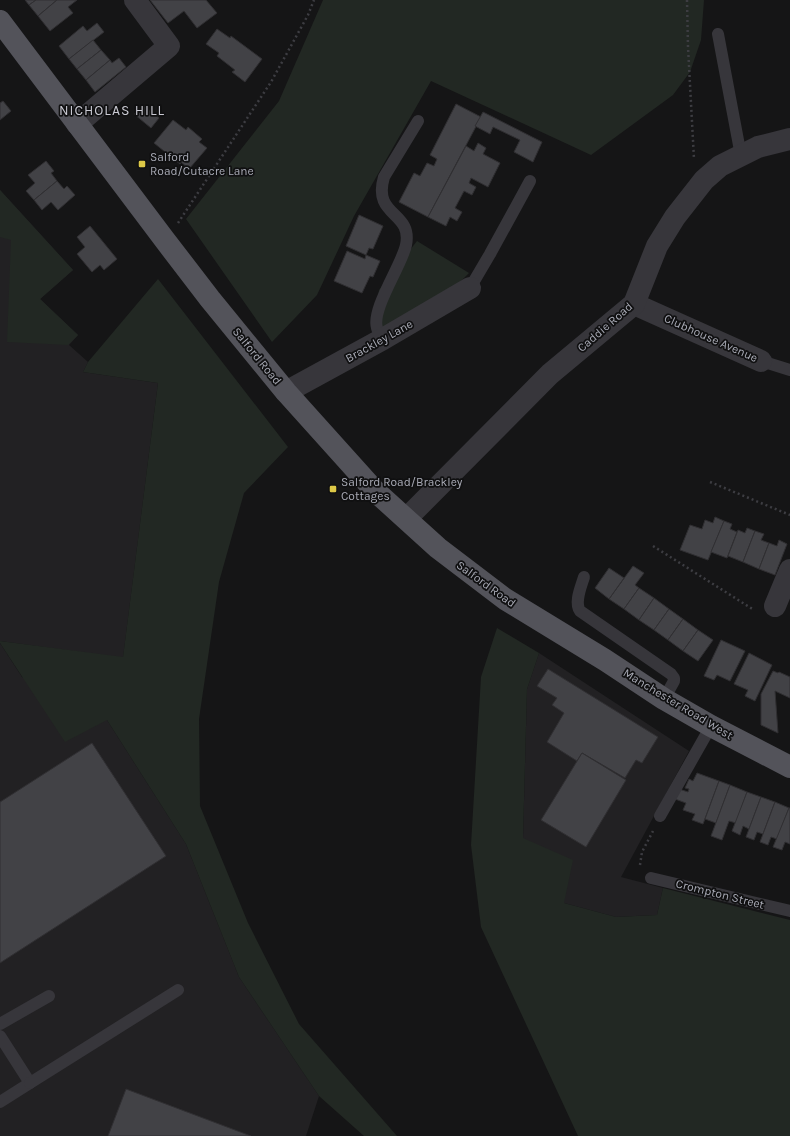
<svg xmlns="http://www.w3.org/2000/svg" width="790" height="1136" font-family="Karla,sans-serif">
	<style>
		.built { fill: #222123 }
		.green { fill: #222823 }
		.building { fill: #424246; stroke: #302f32 }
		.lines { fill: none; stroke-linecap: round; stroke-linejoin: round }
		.path { stroke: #3d3d42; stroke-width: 2.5; stroke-dasharray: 2 3; stroke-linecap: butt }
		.lane { stroke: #37363b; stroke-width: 12 }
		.street { stroke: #37363b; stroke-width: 22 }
		.primary { stroke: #53535a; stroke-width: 22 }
		.poi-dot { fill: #ddc847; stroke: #101011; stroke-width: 1.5 }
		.labels { text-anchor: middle; stroke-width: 3.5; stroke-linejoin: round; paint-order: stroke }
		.poi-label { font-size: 12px; fill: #a8aab5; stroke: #101011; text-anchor: start }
		.street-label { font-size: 12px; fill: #a8aab5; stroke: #101011 }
		.quarter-label { font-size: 14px; letter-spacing: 1px; fill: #c9c9d2; stroke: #101011 }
	</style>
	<rect width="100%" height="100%" fill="#151516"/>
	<!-- built -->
	<g class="built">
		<polygon points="0,190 73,270 40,299 78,335 69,345 88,362 83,372 158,383 123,658 0,641"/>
		<polygon points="0,643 22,677 107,720 186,844 239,977 319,1096 306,1136 0,1136"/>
		<polygon points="539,653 689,751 621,877 663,888 657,915 616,917 564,903 523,839 527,689"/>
	</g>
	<!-- green -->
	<g class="green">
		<polygon points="323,0 704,0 701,40 690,72 673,95 591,155 431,81 354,216 317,295 272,342 186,219 279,101"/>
		<polygon points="0,190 73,270 40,299 78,335 68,345 7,342 11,240 0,237"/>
		<polygon points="417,241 469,273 445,297 371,339 379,290"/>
		<polygon points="158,279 288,447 244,493 219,582 199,719 200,806 248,923 299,1024 397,1136 364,1136 319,1096 239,977 186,844 107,720 65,742 0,643 0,641 123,657 158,383 83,372 88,362"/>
		<polygon points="497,628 539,653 527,689 523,838 573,860 564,903 616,917 657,915 663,888 790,920 790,1136 578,1136 481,927 471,845 481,677"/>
	</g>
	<!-- building -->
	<g class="building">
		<polygon points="25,0 36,0 29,5"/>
		<polygon points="36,0 57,0 38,16 29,5"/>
		<polygon points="57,0 77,0 68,7 73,13 50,31 38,16"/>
		<polygon points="150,0 206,0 217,13 197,28 184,11 168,23"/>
		<polygon points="97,23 104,32 69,59 59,46 83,26 87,31"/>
		<polygon points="217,29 230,38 231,36 262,59 245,82 232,72 235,70 217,56 219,53 206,44"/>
		<polygon points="93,40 101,50 77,69 69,59"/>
		<polygon points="101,50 110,60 86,80 77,69"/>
		<polygon points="119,58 126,67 95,92 86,80 110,60 112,63"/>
		<polygon points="3,101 11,111 0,120 0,103"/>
		<polygon points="456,104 481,117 428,217 399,202 414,173 420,176 427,163 434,166 437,159 430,155"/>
		<polygon points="143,105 159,118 151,128 134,114"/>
		<polygon points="483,112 542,142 533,162 514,152 520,140 493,127 490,134 475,126"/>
		<polygon points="173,120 186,130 188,127 202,139 199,142 207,148 189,169 181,162 180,164 154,143"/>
		<polygon points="478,143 486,148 483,154 500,163 488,187 471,178 469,183 476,187 472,195 464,191 455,208 462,212 457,221 450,217 446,226 428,217 466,146 474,151"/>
		<polygon points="46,161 54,171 51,173 57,181 34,200 26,191 35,183 28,175"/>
		<polygon points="57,181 64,189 67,186 75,195 58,210 51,202 42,210 34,200"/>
		<polygon points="359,215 383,226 373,249 369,248 366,255 346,246"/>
		<polygon points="90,226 117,259 104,270 100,265 92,272 77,254 85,247 77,237"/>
		<polygon points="347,251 365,259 366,255 380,261 373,277 370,276 362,293 334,281"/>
		<polygon points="715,517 724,521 708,560 680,550 690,525 702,529 705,520 713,523"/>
		<polygon points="724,521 732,524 730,529 737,532 727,558 711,552"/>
		<polygon points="747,528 755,531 743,562 728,556 738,530 745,533"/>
		<polygon points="755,531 764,534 761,540 769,543 759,569 743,562"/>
		<polygon points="779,540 787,544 775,575 759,569 769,543 777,546"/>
		<polygon points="633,566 644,573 635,585 639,588 624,609 609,599"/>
		<polygon points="609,568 624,578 609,599 595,588"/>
		<polygon points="639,588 654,598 639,620 624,609"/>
		<polygon points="654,598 669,609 654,630 639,620"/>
		<polygon points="669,609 683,619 668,640 654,630"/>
		<polygon points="683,619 698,630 683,651 668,640"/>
		<polygon points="698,630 713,640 698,661 683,651"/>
		<polygon points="721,640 745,651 730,681 717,675 714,680 704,676"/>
		<polygon points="749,653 772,665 755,701 745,696 748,690 734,684"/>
		<polygon points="548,669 658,737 642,763 636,760 625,778 582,753 577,761 547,742 564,713 552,705 557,698 537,686"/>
		<polygon points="773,671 778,673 779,672 790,677 790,698 775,691 778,733 761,725 761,694"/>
		<polygon points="92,743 166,856 0,963 0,802"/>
		<polygon points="582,753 626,780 586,847 541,820"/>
		<polygon points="697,773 719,781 703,824 692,820 695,814 683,810 686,803 675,799 679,789 688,792 689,789 685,788 689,779 693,781"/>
		<polygon points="719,781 730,785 716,823 705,819"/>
		<polygon points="730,785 747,792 736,823 729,821 722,840 711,836"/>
		<polygon points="747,792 761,797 749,829 743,826 740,835 732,831"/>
		<polygon points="761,797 775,802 763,834 757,832 754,840 746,837"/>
		<polygon points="775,802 789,808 777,839 771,837 768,845 760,842"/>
		<polygon points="789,808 790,808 790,844 785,842 782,850 773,847"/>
		<polygon points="126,1089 251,1136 108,1136"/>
	</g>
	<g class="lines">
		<!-- path -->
		<g class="path">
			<polyline points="687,0 688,47 694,159"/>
			<polyline points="178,223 271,82 308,15 314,0"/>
			<polyline points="710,482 790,515"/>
			<polyline points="653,546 754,610"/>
			<polyline points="640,865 642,852 653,831"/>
		</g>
		<!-- lane -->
		<g class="lane">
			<polyline points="718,34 741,156"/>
			<polyline points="470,288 490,254 530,181"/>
			<path d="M383 339C381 336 378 332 377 328 371 309 402 265 406 245 413 211 372 217 384 177L418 121"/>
			<polyline points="761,361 790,370"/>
			<path d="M584 577C581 587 574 602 580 611L671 674 674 678V681L664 699"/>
			<polyline points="660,816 711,726"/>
			<polyline points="651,878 790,911"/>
			<polyline points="0,1024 49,996"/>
			<polyline points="0,1036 30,1083 0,1102"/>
			<polyline points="30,1083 178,990"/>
		</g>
		<!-- street -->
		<g class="street">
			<polyline points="77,124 169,46 135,0"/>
			<polyline points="634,304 761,361"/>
			<polyline points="286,392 383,339 470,288"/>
			<polyline points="407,518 550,374 634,304 657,246 675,217 704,180 720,166 758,147 790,139"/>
			<polyline points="775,606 790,570"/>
		</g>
		<!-- primary -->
		<polyline class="primary" points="0,21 164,239 210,299 286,392 375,491 438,548 505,599 605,660 664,699 711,726 790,767"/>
	</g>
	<!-- markers -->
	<g class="poi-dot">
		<rect x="138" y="160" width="8" height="8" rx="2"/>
		<rect x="329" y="485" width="8" height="8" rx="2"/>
	</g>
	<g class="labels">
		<!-- poi labels -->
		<g class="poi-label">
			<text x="150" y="161">Salford<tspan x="150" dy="14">Road/Cutacre Lane</tspan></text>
			<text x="341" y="486">Salford Road/Brackley<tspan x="341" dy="14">Cottages</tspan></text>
		</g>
		<!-- street labels -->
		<g class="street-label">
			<text transform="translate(605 327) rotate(-41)" y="4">Caddie Road</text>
			<text transform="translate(711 338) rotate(24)" y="4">Clubhouse Avenue</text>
			<text transform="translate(379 341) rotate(-29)" y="4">Brackley Lane</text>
			<text transform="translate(257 356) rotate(51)" y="4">Salford Road</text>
			<text transform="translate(486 584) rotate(36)" y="4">Salford Road</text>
			<text transform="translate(678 704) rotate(31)" y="4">Manchester Road West</text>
			<text transform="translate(720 894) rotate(14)" y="4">Crompton Street</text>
		</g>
		<!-- quarter labels -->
		<g class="quarter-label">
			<text x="112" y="115">NICHOLAS HILL</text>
		</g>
	</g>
</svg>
